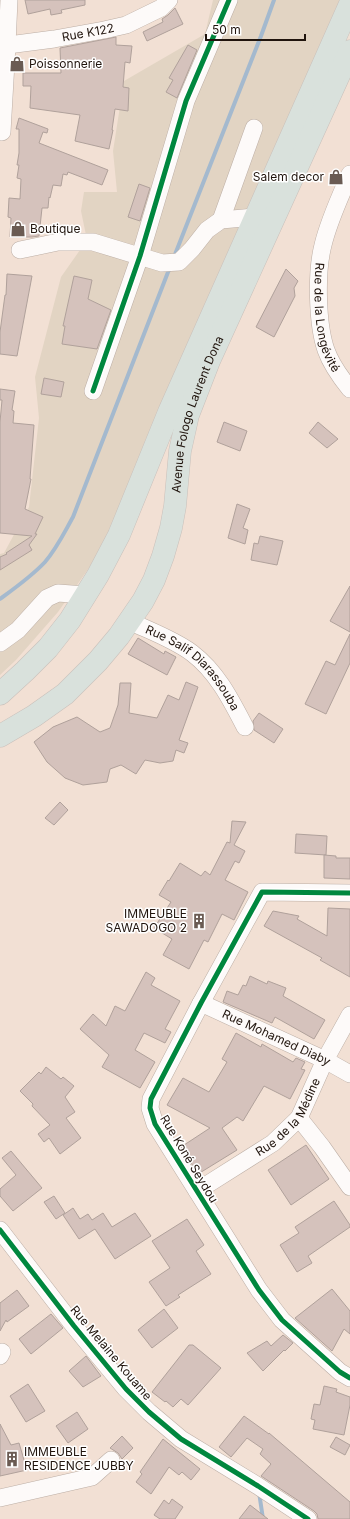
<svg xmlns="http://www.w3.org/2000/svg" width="350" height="1519" font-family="Inter,sans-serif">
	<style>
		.commercial { fill: #e2d4c3 }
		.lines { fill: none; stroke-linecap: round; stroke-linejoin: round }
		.stream { stroke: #a4b9ce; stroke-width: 4 }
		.building { fill: #d5c2bc; stroke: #b0a19b }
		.minor-casing { stroke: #bcaea5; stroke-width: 18 }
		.major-casing { stroke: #c9c0bb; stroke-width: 23 }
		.minor { stroke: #fdfaf9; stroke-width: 17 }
		.major { stroke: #d9e1dc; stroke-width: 22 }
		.cycleway-casing { stroke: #fff; stroke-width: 8 }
		.cycleway { stroke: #00873e; stroke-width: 5 }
		.labels { text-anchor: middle; stroke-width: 3; stroke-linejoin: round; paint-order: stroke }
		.street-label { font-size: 12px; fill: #20140d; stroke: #fff }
		.poi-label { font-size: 12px; fill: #20140d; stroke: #fff; text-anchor: start }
	</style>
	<rect width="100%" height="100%" fill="#f2e0d4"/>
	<!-- commercial -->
	<polygon class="commercial" points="213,0 345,0 110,530 91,565 58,612 16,660 0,675 0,554 4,553 29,507 39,418 35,377 61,277 87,240 81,211 84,192 117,192 113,151 124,81 205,34"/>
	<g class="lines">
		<!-- stream -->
		<g class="stream">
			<polyline points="174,257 261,36 274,0"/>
			<path d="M0 599C15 588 32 576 45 562 57 548 64 533 73 517L170 267"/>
			<polyline points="259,1492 263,1519"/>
		</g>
	</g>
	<!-- building -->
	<g class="building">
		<polygon points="25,0 85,0 85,5 61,10 62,13 51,15 50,9 28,14"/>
		<polygon points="175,8 183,24 147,41 143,32 163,22 162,19 168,15"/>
		<polygon points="116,37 116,45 132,46 130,63 125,62 123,87 129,88 128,111 115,109 112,130 113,130 109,149 75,141 80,115 30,108 31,86 23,86 23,73 61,73 60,48"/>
		<polygon points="188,45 197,50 177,98 166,92 173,80 169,78"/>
		<polygon points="19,118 48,129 47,133 43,132 39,143 108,170 102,185 68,172 67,175 63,174 61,186 53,185 50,198 49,197 48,208 42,208 39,236 32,237 10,237 11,218 8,217 9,198 20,199 21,179 17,178 19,165 17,165 19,153 19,129 16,129"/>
		<polygon points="139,184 150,188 140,221 128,217"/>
		<polygon points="286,269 298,281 294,288 295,296 274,337 256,327"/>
		<polygon points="7,274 32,276 17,356 0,354 0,332 5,295 6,295"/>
		<polygon points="74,276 92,280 88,299 111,310 97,349 62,344 65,326 63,326"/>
		<polygon points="44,378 64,382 61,397 41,394"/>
		<polygon points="0,389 15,391 12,410 14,411 13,423 34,425 30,479 31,479 25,509 43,517 35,534 37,534 29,545 32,550 0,570 0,557 7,554 6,553 32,536 0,533 0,422 2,400 0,400"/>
		<polygon points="224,422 247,431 240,451 217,442"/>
		<polygon points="318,422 338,439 327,448 309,433"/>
		<polygon points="237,504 250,509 243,528 248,530 245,544 228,538"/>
		<polygon points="260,536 283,541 277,565 251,560 254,543 258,544"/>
		<polygon points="350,586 350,632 330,621"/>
		<polygon points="350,634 350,663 326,714 305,704 326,661 335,665"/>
		<polygon points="138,638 164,654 165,651 176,657 167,675 128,654"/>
		<polygon points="186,682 198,687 179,740 188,743 184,753 176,750 173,761 160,763 145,760 136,774 121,765 110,769 107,782 83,785 65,778 47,762 34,742 53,727 77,717 100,732 110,728 118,705 120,683 131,683 129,713 157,718 168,695 179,700"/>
		<polygon points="259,713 283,729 274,743 254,730 253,721"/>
		<polygon points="60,802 68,810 54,825 45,818"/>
		<polygon points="232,821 246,822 234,845 245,851 239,863 235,861 225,880 248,892 234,920 222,914 208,942 204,940 189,969 163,955 172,939 154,928 171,902 159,895 168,880 169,881 180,863 201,876 205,871 210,875 227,842 230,843"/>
		<polygon points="296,834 327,836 326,855 295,853"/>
		<polygon points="324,855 336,856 336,858 350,858 350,879 324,878"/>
		<polygon points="328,908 350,909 350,977 320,960 322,958 264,926 273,911 299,916 297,919 327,936"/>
		<polygon points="146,972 155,978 151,985 180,1001 165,1029 171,1032 165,1043 144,1033 135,1050 155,1062 140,1088 102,1067 109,1055 80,1029 93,1014 106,1026 115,1006 125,1011"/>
		<polygon points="250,976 267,984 268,981 286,988 283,996 325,1020 314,1039 275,1017 272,1023 223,1002 227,991 238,995 243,985 246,986"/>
		<polygon points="236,1033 261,1047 262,1044 293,1062 296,1058 305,1062 301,1069 305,1070 290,1099 264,1086 243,1121 237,1117 222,1128 237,1150 198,1174 181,1147 210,1128 167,1105 183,1078 209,1092 227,1062 222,1059"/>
		<polygon points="46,1067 61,1079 63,1077 74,1086 65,1097 75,1112 66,1118 81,1138 60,1154 49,1138 44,1142 38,1134 50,1125 32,1106 33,1104 20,1091 39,1072 41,1074"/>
		<polygon points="306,1145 329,1179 291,1205 268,1170"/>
		<polygon points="11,1151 42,1188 13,1211 0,1196 0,1189 16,1175 2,1158"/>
		<polygon points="54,1196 65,1213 56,1219 44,1202"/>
		<polygon points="334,1201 350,1225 350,1227 308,1256 312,1263 297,1272 280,1245 299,1233 295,1227"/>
		<polygon points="73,1208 80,1219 88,1214 92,1220 103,1213 112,1227 135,1213 151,1236 115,1259 95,1229 79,1239 63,1215"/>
		<polygon points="187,1219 204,1245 196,1251 211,1274 178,1295 180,1297 166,1306 149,1282 170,1268 152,1241"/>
		<polygon points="332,1289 350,1311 350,1334 344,1329 332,1351 295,1318"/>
		<polygon points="17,1290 29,1306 7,1322 6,1320 0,1331 0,1303"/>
		<polygon points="164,1309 178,1328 152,1348 138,1330"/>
		<polygon points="51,1314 63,1328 31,1354 19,1339"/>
		<polygon points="283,1335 293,1343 285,1351 284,1350 263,1371 247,1353 267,1341 271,1346"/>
		<polygon points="189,1345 193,1345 221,1368 188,1405 181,1399 173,1407 166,1401 165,1402 152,1392"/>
		<polygon points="86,1356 101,1376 83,1387 69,1371"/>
		<polygon points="28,1384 45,1411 26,1422 10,1396"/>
		<polygon points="324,1386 337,1389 336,1392 350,1397 350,1405 344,1435 313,1429 315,1420 311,1419 314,1404 320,1405"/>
		<polygon points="77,1412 88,1429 68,1443 56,1426"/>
		<polygon points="244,1416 269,1434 269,1433 350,1502 350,1519 318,1519 317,1514 314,1511 261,1476 271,1464 260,1454 263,1449 247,1438 231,1457 219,1447"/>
		<polygon points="0,1424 11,1445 19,1443 27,1470 0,1476"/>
		<polygon points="122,1436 133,1448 122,1459 118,1453 110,1448"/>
		<polygon points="336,1437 350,1445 345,1455 330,1447"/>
		<polygon points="163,1439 200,1469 191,1480 182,1472 179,1475 169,1467 151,1494 136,1482 142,1474 140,1472"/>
		<polygon points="172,1499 183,1507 175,1519 160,1519 154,1515 164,1500 169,1504"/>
		<polygon points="250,1505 268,1519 239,1519"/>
	</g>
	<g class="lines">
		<!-- minor casing -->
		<g class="minor-casing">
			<g id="minor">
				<path id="s1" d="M0 46 54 39 104 30 126 25 161 8 169 0"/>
				<polyline points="2,132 7,45 9,0"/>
				<path id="s2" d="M350 174C340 197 329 220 323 245 316 272 317 324 326 350 331 364 341 378 350 389"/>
				<polyline points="221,220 254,128"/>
				<polyline points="20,250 58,242 93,242 162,263 179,262 192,249 207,230 221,220 255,217"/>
				<polyline points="93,391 140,256 186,101 229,0"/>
				<path id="s3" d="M129 621C150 631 173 639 192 653 217 672 231 700 245 727"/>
				<polyline points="0,643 18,630 47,598 58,593 85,595"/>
				<polyline points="350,893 262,892 201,1003 151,1099 150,1108 155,1124 259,1290 282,1320 340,1372 350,1378"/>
				<path id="s4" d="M201 1003 325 1060 350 1074"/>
				<polyline points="299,1118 322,1147 350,1187"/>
				<path id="s5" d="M197 1191 273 1143 299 1118 325 1060 350 1015"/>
				<polyline points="0,1230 74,1326 126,1389 149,1412 181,1439 258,1486 308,1519"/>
				<polyline points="0,1356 2,1352"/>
				<polyline points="0,1498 92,1477 111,1460"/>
			</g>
		</g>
		<!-- major casing -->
		<g class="major-casing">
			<g id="major">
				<polyline points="0,694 25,671 48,648 70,620 98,575 119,535 169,412 350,4"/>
				<path id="s6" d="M0 736 34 716 65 694 98 661 119 636 143 601 154 580 163 556 171 528 175 506 180 451 188 415 209 361 350 51"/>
			</g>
		</g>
		<!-- minor -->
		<use href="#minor" class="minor"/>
		<!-- major -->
		<use href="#major" class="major"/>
		<!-- cycleway casing -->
		<g class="cycleway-casing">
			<g id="cycleway">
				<polyline points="93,391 140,256 186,101 229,0"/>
				<polyline points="350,893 262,892 201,1003 151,1099 150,1108 155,1124 259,1290 282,1320 340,1372 350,1378"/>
				<polyline points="0,1230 74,1326 126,1389 149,1412 181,1439 258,1486 308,1519"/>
			</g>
		</g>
		<!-- cycleway -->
		<use href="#cycleway" class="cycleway"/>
	</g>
	<!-- icons -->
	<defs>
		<g id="shop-bare" transform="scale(1.2)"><path d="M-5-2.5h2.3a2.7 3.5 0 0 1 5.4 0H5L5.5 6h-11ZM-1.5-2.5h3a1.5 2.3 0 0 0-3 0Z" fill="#6a5b53" stroke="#fff" stroke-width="2.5" paint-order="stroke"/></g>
		<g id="building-bare" transform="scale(1.2)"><path d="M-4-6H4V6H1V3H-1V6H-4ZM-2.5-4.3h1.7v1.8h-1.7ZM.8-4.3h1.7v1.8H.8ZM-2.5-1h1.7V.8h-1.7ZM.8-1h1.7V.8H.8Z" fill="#6a5b53" stroke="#fff" stroke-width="2.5" paint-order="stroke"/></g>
	</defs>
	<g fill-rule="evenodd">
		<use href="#shop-bare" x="17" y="64"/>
		<use href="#shop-bare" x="336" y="177"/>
		<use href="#shop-bare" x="18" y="229"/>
		<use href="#building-bare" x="199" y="921"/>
		<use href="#building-bare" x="12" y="1459"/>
	</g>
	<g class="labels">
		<!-- street labels -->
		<g class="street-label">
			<text dy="4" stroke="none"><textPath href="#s1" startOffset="89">Rue K122</textPath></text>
			<text dy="4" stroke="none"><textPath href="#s2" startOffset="150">Rue de la Longévité</textPath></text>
			<text dy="4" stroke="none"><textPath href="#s6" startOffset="395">Avenue Fologo Laurent Dona</textPath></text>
			<text dy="4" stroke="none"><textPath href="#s3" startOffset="81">Rue Salif Diarassouba</textPath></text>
			<text dy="4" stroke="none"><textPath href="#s4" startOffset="83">Rue Mohamed Diaby</textPath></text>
			<text dy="4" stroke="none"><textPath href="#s5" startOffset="120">Rue de la Médine</textPath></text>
			<text transform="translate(189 1159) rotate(59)" y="4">Rue Koné Seydou</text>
			<text transform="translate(111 1353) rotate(50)" y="4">Rue Melaine Kouame</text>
		</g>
		<!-- poi labels -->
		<g class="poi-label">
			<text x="29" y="68">Poissonnerie</text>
			<text x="324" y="181" text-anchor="end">Salem decor</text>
			<text x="30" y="233">Boutique</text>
			<text x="187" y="918" text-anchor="end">IMMEUBLE<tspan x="187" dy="14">SAWADOGO 2</tspan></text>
			<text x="24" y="1456">IMMEUBLE<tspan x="24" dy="14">RESIDENCE JUBBY</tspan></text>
		</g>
	</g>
	<!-- scale -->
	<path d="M206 34v6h99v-6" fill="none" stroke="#20140d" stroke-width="2"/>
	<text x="212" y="34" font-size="12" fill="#20140d" stroke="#ffffff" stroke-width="3" paint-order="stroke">50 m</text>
</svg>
